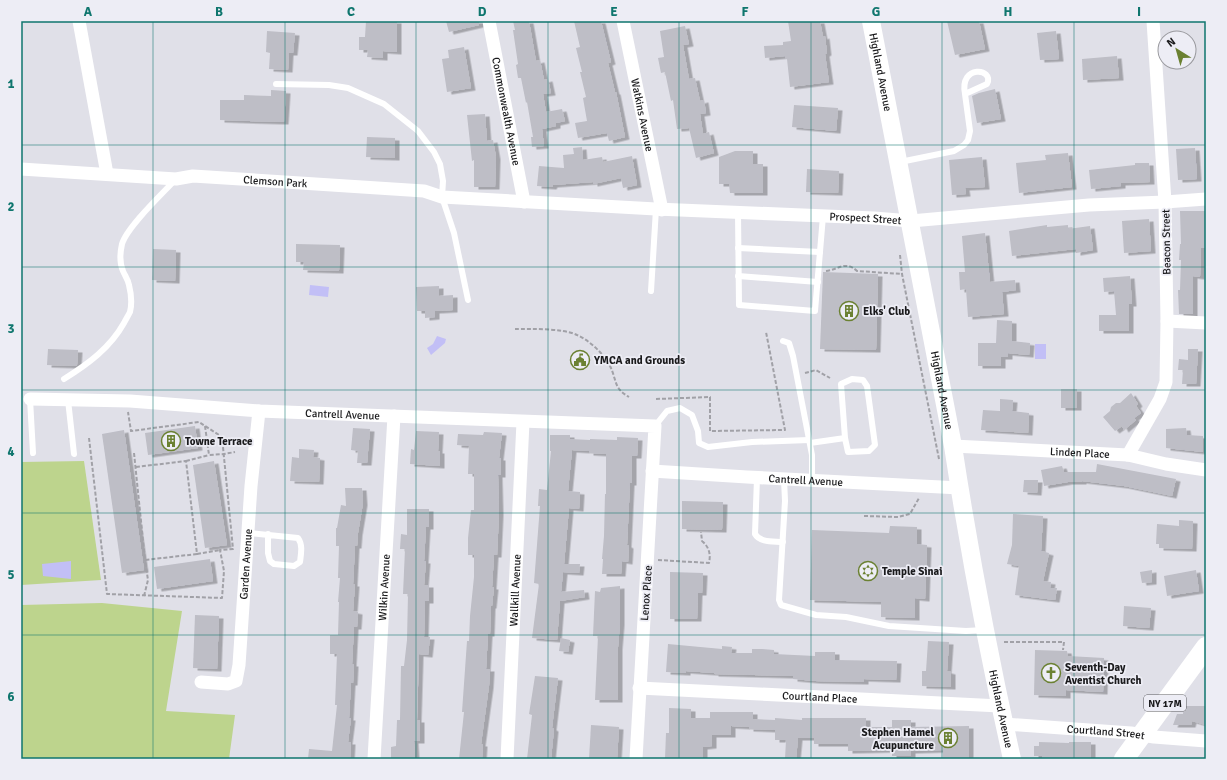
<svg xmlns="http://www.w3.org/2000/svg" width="1227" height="780" font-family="Signika,sans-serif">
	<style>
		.green { fill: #bdd48d }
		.water { fill: #c2bff6 }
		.building { fill: #bebec6; filter: url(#shadow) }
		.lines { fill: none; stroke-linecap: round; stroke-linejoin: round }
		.path { stroke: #a1a1a7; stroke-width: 2; stroke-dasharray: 4 2; stroke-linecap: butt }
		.lane { stroke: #fff; stroke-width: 6 }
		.street { stroke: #fff; stroke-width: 13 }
		.secondary { stroke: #fff; stroke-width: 18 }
		.primary { stroke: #fff; stroke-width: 20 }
		.grid { fill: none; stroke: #0f766e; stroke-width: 1; stroke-opacity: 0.55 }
		.labels { text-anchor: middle; stroke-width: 3.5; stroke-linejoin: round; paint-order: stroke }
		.shield { fill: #ededf5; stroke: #59595d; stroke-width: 1 }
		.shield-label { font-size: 10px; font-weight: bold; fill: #1a1a1c }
		.street-label { font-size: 11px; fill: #1a1a1c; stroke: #ededf5 }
		.poi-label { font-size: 11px; font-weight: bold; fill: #1a1a1c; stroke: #ededf5; text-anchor: start }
		.neatline { fill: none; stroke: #0f766e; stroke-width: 1.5 }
		.grid-label { font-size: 13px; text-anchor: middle; font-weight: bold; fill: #0f766e }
	</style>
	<defs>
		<filter id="shadow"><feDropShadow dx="4.5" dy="2.5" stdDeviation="0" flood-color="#0004"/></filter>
	</defs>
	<rect width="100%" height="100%" fill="#e0e0e8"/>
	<!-- green -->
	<g class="green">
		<polygon points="84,461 101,580 21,585 21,462"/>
		<polygon points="102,603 182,611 166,711 235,715 229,759 21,759 21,605"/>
	</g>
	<!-- water -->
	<g class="water">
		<polygon points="310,285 329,287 328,297 309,295"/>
		<polygon points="437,336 446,339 445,343 431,355 427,348 433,344"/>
		<rect x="1035" y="344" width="11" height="15"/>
		<polygon points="71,561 71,579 43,576 42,564"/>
	</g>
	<!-- building -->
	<g class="building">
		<polygon points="366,21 397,21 397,52 383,51 383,58 367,57 368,50 359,50 359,37 365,37"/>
		<polygon points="446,21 479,21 479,25 449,32"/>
		<polygon points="513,21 529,21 536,61 540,60 544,80 548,79 551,93 543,94 546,112 562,109 565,121 556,123 556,126 542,129 544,146 532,147 531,137 533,137 527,102 526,103 521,78 518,78 516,65 518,64 513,30 515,30"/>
		<polygon points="574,21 601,21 611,62 608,63 615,92 616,92 625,137 609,141 607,133 578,138 575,123 587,121 583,98 586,97 580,72 582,72 576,48 580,47"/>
		<polygon points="788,21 820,21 823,37 825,36 827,53 825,54 829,82 790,87 787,59 785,59 785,56 765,58 764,46 783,45 783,42 791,41"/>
		<polygon points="947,21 979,21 985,49 955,55"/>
		<polygon points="685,26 689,44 683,45 689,79 695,78 700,101 704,100 706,113 700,114 703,134 709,132 714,153 696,158 689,128 677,129 673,100 671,101 665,72 661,73 658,58 664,57 660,31"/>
		<polygon points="267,31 295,33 293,53 289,53 288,70 269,69 270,53 266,52"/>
		<polygon points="1056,31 1059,59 1040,60 1037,33"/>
		<polygon points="464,47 471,88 447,92 442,59 449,58 448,50"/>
		<polygon points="1117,56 1119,78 1083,80 1082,59"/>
		<polygon points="995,89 1001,119 977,123 972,96 979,93"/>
		<polygon points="271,90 286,91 284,122 220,120 220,100 244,100 244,95 271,96"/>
		<polygon points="794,105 838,108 836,131 792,127"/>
		<polygon points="485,114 487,141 493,140 496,157 495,187 474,187 474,160 472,161 467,115"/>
		<polygon points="367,137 395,138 395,158 366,157"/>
		<polygon points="582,147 583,160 602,157 603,162 632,156 637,185 623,188 621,178 593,184 593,182 553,185 552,187 537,186 539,166 564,168 563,155 574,154 573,148"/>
		<polygon points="1195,148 1197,179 1178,180 1176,149"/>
		<polygon points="735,151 753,151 753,164 763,164 763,193 730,193 729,184 719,184 719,157"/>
		<polygon points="1068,153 1072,187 1019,193 1016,163 1046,160 1045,155"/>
		<polygon points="982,157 985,187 965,188 966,194 952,195 949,160"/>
		<polygon points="1135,163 1149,163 1150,182 1121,183 1121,186 1091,189 1089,170 1135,165"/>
		<polygon points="807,169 839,171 838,193 806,192"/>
		<polygon points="1180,211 1206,211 1206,248 1201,248 1200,277 1193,276 1193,314 1179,314 1178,290 1180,290 1181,260 1179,260 1180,244 1181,244"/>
		<polygon points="1149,219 1151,251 1124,253 1122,221"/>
		<polygon points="1047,225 1047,227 1068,225 1068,229 1090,226 1093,250 1076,253 1076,249 1012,256 1009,231"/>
		<polygon points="985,233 990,282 1015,280 1016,290 1002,292 1004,314 968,317 966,289 960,290 959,272 965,272 962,236"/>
		<polygon points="296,244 340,245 339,271 303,270 304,262 296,262"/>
		<polygon points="153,249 176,250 175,281 152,280"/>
		<polygon points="823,272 878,274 876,350 820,349"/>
		<polygon points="1130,276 1132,304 1129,304 1129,331 1099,331 1099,315 1116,315 1114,291 1104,292 1103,278"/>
		<polygon points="439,286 439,296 453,295 453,310 435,311 435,317 425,318 425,311 417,311 416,287"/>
		<polygon points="997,320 1012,321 1012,341 1030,343 1029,355 1008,353 1008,357 1001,357 1001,366 978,366 978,343 996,343"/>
		<polygon points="48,349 78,350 77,365 76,366 47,365"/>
		<polygon points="1188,349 1198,349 1196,384 1182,384 1183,370 1178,370 1179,359 1188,360"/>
		<rect x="1061" y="389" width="16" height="19"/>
		<polygon points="1131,393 1138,404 1136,406 1141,413 1134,418 1136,420 1124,430 1122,426 1115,431 1103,417 1110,411 1111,407 1116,403 1120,403"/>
		<polygon points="1000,399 1013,400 1012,411 1029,413 1028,433 981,430 983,410 1000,411"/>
		<polygon points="195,426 198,448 148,455 145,433"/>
		<polygon points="353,428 370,429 367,463 357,463 358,451 351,450"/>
		<polygon points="1186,428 1187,435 1203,436 1203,452 1166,448 1166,429"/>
		<polygon points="124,430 144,570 122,573 102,434"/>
		<polygon points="416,431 439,432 438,451 440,451 440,466 410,464 411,449 414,450"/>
		<polygon points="484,432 502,433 499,458 501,458 501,475 498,475 499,513 497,555 494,555 492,587 494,587 492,606 491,606 490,634 488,634 486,669 490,669 489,686 481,744 483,744 482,759 459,759 464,712 462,712 467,641 469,641 470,616 474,577 474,555 468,555 468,538 471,510 474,510 474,474 468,474 469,446 457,445 458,434 483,435"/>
		<polygon points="550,435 570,435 570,439 590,440 590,439 617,440 617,437 638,438 637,456 632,456 632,483 630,483 627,545 629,546 628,562 622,561 621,574 602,574 603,559 602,559 604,536 605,494 606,494 606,454 589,453 589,451 572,450 568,491 580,492 579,509 569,508 564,564 580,564 579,573 563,572 561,592 584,590 585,597 560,601 557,640 532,638 539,584 534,583 540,506 538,506 539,489 547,490 551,451 550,451"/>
		<polygon points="299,449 314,450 313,457 320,458 319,482 290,481 292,457 299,458"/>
		<polygon points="214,461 227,545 205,548 193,465"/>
		<polygon points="1097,464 1176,479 1172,496 1124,486 1082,481 1082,482 1068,482 1044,486 1041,470 1062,466 1064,472 1096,472"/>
		<polygon points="1024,480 1038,480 1037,493 1023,492"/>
		<polygon points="345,488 362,488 363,503 358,533 357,546 355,546 353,584 355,584 353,611 358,612 357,627 354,627 352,664 354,664 353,683 351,683 349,718 351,718 348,742 351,742 350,759 308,759 309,749 332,751 337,705 335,705 337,654 330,654 330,635 338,635 339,602 338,602 340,578 338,578 339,546 336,546 336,528 337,528 341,505 346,506"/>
		<polygon points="682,501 723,502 722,530 682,529"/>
		<polygon points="407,509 429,509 429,527 426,527 424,561 426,561 424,585 429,585 429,601 425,601 424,637 430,637 428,655 419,654 417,720 420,720 420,741 414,741 415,759 391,759 391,747 396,746 397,720 400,720 401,666 404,666 407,640 408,594 403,594 405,549 400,549 401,534 407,535"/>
		<polygon points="1013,514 1043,516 1041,551 1049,553 1043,581 1051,582 1050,588 1057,588 1055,600 1015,595 1019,566 1007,564 1012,545"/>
		<polygon points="1179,520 1193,521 1192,549 1159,548 1159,544 1156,544 1157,524 1179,526"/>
		<polygon points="890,526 917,527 917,544 927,545 925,599 915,598 915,618 881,617 881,602 810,600 812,530 889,533"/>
		<polygon points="210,559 213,581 157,589 154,567"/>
		<polygon points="1152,570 1152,582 1142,583 1140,572"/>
		<polygon points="1196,570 1199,591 1167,596 1164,576"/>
		<polygon points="670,572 703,573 702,593 698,593 697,619 670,619"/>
		<polygon points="620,586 620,623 618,647 618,700 595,700 598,636 593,636 595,591 600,592 601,588"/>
		<polygon points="1124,606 1151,608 1149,628 1123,626"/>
		<polygon points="195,615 219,616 217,669 193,668"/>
		<polygon points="561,638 570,640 568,652 559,651"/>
		<polygon points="928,641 949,642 947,671 951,672 951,687 922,686 922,671 926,671"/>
		<polygon points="668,644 722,649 722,646 732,647 731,653 752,653 752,649 762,649 774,650 774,654 815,656 815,652 835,652 835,660 897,661 896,680 864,679 864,682 815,681 793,679 793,676 714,674 714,673 686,671 686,673 666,672"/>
		<polygon points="1035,650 1067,651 1068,656 1104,658 1103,692 1066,690 1066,696 1034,695"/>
		<polygon points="535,676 558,678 552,728 554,729 551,759 527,759 532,715 529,714"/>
		<polygon points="1184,706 1206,706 1206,725 1192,721 1191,725 1173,725 1177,714 1183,714"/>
		<polygon points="669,708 691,709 691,718 710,718 710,712 753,712 753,719 775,720 775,718 802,720 802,718 866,718 866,727 892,727 892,720 911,720 911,727 969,726 969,759 943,759 943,750 911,751 911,756 892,756 892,750 848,751 848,744 814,744 814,738 798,738 796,759 785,759 786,740 775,740 775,730 749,729 749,727 731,726 731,735 712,735 712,746 703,747 703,759 665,759 666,733 669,733"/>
		<polygon points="591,725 619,727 617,759 589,759"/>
		<polygon points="1039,742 1069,743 1069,742 1091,742 1091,759 1042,759 1042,756 1034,756 1034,746 1039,746"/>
	</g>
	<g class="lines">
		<!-- path -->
		<g class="path">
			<polyline points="900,255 902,274 939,459"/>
			<path d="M826 271C838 270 845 260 857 271L902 274"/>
			<path d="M515 329C531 329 563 328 577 335 589 340 604 354 610 366 617 380 613 388 629 397"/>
			<polyline points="805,373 816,370 830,378"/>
			<polyline points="656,399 710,397 710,431 785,430 766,332"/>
			<polyline points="205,426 209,455 224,454 235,452"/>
			<polyline points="89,438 107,594 222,598 224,571 220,550 233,549 222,437 199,422 131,431 128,412"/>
			<polyline points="134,453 145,560 197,554 186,461 136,467"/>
			<polyline points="186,461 209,455"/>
			<polyline points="864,516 898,517 910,514 919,498"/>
			<polyline points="197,554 220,550"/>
			<path d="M658 560 709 563C711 554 709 547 702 541L701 532"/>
			<polyline points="144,596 148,580 145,560"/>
			<polyline points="1004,642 1064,642 1063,650"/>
		</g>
		<!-- lane -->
		<g class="lane">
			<polyline points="276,84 329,85 348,88 384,104 418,131 434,152 440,164 443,181 442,197 454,233 468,300"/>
			<path d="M900 162 954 151 964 145 968 140 970 131 965 94 987 84C995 68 959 64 965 94"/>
			<polyline points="738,213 739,305 815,311 823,216"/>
			<polyline points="738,248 820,252"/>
			<polyline points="738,276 818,282"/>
			<polyline points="651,291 656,209"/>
			<polyline points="783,341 789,343 793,356 812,455 812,480"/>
			<path d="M64 379C88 364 110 348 124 323 126 319 128 316 130 312 132 304 131 293 129 285 128 279 125 276 123 271 119 262 120 253 122 244 127 227 162 194 175 180"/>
			<polyline points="30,399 33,453"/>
			<polyline points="68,400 74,454"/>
			<polyline points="655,426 667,411 680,408 692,415 698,431 699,443 708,447 752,442 809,440"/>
			<polyline points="810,443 845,438 841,384 852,379 863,380 867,386 875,445 869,451 848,452 845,438"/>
			<path d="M757 478 755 534C760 543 774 541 783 542"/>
			<polyline points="784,479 785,501 779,600 781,605 816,615 846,617 889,626 966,631 984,630"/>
			<path d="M248 533 298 538C303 545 301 554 300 562L294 566 274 564 270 561 268 553V534"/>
		</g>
		<!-- street -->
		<g class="street">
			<polyline points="79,21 107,174"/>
			<path id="s1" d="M489 21 524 202"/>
			<path id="s2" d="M623 21 662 210"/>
			<path id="s3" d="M21 169 176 179 193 176 424 191 442 197 656 209 874 218 911 221 1089 205 1165 202 1206 199"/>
			<polyline points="1167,321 1206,323"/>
			<path id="s4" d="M30 399 130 401 259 411 655 426 636 759"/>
			<path id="s5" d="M953 446 1128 455 1166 464 1206 470"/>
			<polyline points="1128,455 1160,399 1166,382 1167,321 1165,202 1153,21"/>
			<path id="s6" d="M652 471 747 477 960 488"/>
			<path id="s7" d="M201 682 228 684 236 681 239 665 251 486 259 411"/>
			<path id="s8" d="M639 688 1000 706"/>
			<path id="s9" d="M1004 724 1131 733 1154 737 1206 741"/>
			<path id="s10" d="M374 759 394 416"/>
			<path id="s11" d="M507 759 523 422"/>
		</g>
		<!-- secondary -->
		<path class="secondary" id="s12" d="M871 21 953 446C969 551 989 656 1012 759"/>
		<!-- primary -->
		<polyline class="primary" points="1124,759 1206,647"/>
	</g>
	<!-- grid -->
	<path class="grid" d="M153 21V759M285 21V759M416 21V759M548 21V759M679 21V759M811 21V759M942 21V759M1074 21V759M21 145H1206M21 267H1206M21 390H1206M21 513H1206M21 635H1206"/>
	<!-- icons -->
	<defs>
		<g id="building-ring" transform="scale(1)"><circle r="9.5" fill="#ededf5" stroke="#6b8132" stroke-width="1.5"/><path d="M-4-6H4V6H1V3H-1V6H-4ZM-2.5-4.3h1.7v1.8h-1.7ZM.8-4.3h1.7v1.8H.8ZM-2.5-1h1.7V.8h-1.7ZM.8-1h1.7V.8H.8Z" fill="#6b8132"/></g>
		<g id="civic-ring" transform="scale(1)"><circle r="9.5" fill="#ededf5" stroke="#6b8132" stroke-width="1.5"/><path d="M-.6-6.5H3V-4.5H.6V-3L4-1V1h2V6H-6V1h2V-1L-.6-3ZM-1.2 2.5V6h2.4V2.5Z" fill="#6b8132"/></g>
		<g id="synagogue-ring" transform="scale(1)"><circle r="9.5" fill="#ededf5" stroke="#6b8132" stroke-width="1.5"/><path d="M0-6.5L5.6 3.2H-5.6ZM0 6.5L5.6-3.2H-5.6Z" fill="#6b8132"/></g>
		<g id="church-ring" transform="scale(1)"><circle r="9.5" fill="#ededf5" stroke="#6b8132" stroke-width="1.5"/><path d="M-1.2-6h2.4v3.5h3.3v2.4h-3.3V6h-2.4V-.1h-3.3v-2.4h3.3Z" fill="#6b8132"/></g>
	</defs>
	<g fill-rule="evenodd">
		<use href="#building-ring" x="849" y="311"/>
		<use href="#civic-ring" x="580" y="360"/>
		<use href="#building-ring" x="171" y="441"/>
		<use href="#synagogue-ring" x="868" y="571"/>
		<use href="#church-ring" x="1051" y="673"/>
		<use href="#building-ring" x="948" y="738"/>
	</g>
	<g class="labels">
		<!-- shield labels -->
		<rect class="shield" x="1144" y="695" width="42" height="16" rx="3"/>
		<g class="shield-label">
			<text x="1165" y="707">NY 17M</text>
		</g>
		<!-- street labels -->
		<g class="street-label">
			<text dy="4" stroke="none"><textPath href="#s12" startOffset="52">Highland Avenue</textPath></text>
			<text dy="4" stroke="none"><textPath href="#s1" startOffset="92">Commonwealth Avenue</textPath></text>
			<text dy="4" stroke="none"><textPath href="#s2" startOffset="96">Watkins Avenue</textPath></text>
			<text dy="4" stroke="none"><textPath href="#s3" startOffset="255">Clemson Park</textPath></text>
			<text dy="4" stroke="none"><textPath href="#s3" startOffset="847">Prospect Street</textPath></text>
			<text transform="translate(1166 242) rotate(-91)" y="4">Beacon Street</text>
			<text dy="4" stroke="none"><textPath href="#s12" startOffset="376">Highland Avenue</textPath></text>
			<text dy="4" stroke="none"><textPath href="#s4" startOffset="313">Cantrell Avenue</textPath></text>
			<text dy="4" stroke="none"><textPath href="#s5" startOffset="127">Linden Place</textPath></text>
			<text dy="4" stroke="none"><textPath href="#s6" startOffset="154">Cantrell Avenue</textPath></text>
			<text dy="4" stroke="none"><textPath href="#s7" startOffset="153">Garden Avenue</textPath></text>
			<text dy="4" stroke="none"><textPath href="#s10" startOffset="172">Wilkin Avenue</textPath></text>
			<text dy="4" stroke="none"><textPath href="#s11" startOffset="169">Wallkill Avenue</textPath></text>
			<text transform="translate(646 593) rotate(-86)" y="4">Lenox Place</text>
			<text dy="4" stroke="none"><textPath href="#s8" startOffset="181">Courtland Place</textPath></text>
			<text dy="4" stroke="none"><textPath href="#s12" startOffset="700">Highland Avenue</textPath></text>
			<text dy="4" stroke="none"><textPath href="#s9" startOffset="102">Courtland Street</textPath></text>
		</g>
		<!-- poi labels -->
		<g class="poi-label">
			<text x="863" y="315">Elks' Club</text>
			<text x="594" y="364">YMCA and Grounds</text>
			<text x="185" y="445">Towne Terrace</text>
			<text x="882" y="575">Temple Sinai</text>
			<text x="1065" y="671">Seventh-Day<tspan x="1065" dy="13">Aventist Church</tspan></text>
			<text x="934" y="736" text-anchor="end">Stephen Hamel<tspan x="934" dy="13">Acupuncture</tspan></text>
		</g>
	</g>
	<!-- border -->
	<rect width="1227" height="780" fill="none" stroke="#ededf5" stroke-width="44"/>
	<!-- north arrow -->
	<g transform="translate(1177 50) rotate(323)"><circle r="19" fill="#ededf5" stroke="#99999e"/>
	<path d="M0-3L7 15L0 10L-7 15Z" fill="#6b8132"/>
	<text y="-6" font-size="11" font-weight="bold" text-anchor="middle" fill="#1a1a1c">N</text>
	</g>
	<rect x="22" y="22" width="1183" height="736" class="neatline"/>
	<g class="grid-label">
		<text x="88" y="16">A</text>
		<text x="219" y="16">B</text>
		<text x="351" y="16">C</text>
		<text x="482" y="16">D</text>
		<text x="614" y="16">E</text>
		<text x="745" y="16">F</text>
		<text x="876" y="16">G</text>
		<text x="1008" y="16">H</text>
		<text x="1139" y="16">I</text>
		<text x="11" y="88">1</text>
		<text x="11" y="211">2</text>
		<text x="11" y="333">3</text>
		<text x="11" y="456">4</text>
		<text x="11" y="579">5</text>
		<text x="11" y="701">6</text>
	</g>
</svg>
